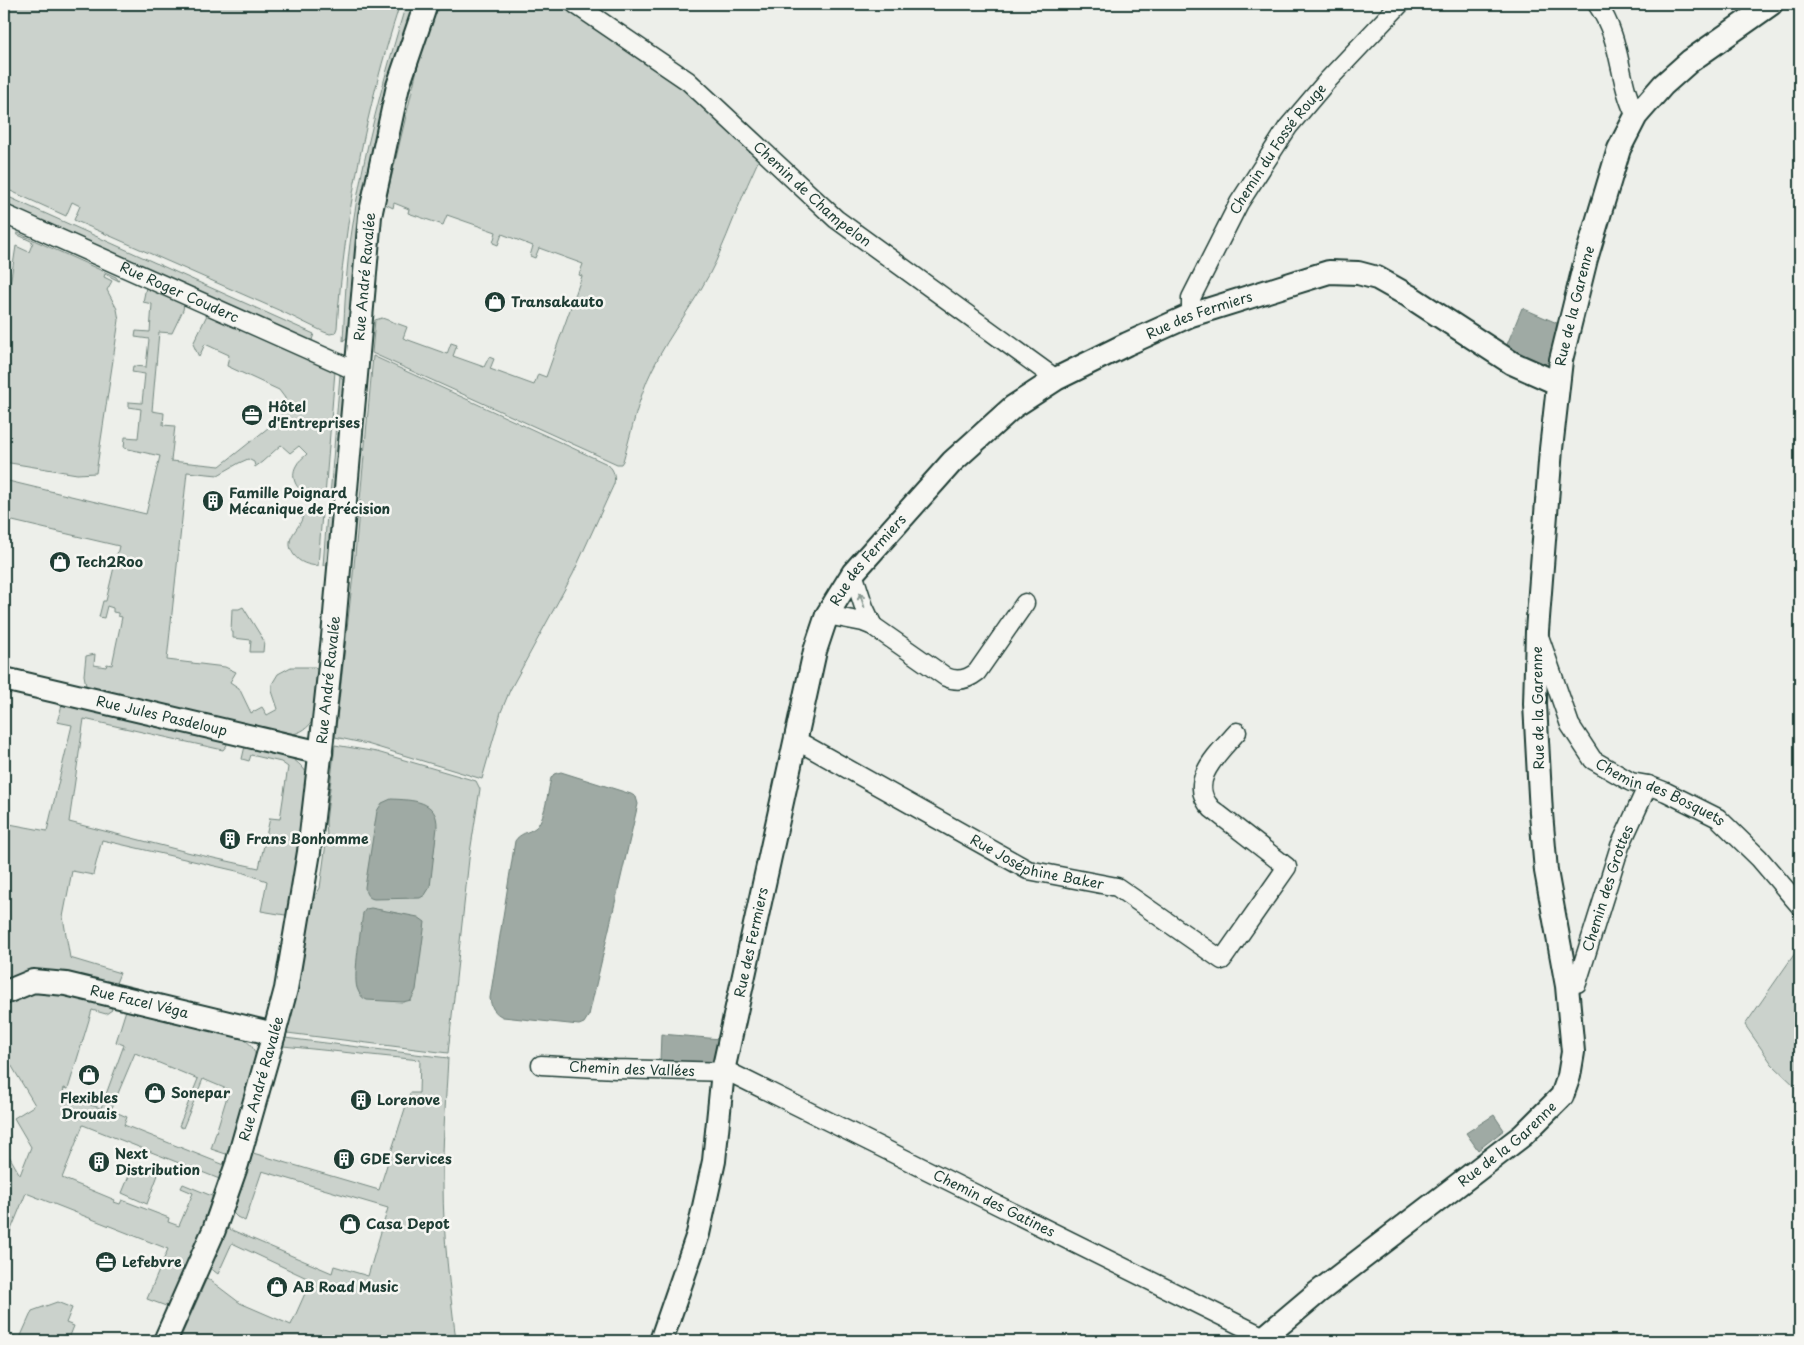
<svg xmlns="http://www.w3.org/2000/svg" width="1804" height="1345" font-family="'Playpen Sans',sans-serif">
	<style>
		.green { fill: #cbd2cc; stroke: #758880 }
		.water { fill: #9faaa4; stroke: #6c7e77 }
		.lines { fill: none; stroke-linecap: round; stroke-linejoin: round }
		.minor-casing { stroke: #1f3d34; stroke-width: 21 }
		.tertiary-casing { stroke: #1f3d34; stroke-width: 26 }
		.minor { stroke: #f6f6f2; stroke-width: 18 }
		.tertiary { stroke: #f6f6f2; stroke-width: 22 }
		.oneway { stroke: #8a9a93 }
		.labels { text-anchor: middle; stroke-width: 5; stroke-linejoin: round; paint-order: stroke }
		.street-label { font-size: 14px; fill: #1f3d34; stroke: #f6f6f2 }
		.poi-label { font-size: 14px; font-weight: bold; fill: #1f3d34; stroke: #f6f6f2; text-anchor: start }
	</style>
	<rect width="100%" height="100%" fill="#edefea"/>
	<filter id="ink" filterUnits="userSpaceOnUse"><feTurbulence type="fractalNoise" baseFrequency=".02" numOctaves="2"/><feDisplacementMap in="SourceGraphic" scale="10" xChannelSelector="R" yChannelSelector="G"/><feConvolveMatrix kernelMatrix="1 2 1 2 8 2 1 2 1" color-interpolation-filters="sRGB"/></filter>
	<g filter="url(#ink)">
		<!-- green -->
		<g class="green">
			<path d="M4 4H400C366 109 344 218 337 328L335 333 330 334 324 332 283 312 74 220 80 206 72 202 66 216 4 188Z"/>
			<path d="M406 4H415L408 23 388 91 349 336 343 341C345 304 346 267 352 230 363 153 384 78 406 4Z"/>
			<path d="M438 4H562L581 15 677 84 759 159C743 192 731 228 716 261 698 300 670 332 652 370 638 398 632 431 623 461L621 464H617L372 353 375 320 382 318 407 327 403 338 447 354 451 343 457 345 453 356 484 367 489 357 494 359 490 369 534 385 538 374 546 377 582 276 579 275 583 264 539 248 535 258 530 256 533 246 502 234 498 245 493 243 496 232 447 215 443 225 408 213 409 209 394 203 393 208 385 204 421 53Z"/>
			<polygon points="4,195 314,334 311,343 4,205"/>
			<polygon points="18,233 116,277 119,281 105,274 104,277 112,281 107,290 117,309 119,320 96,473 77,474 4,462 4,324 16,246 29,252 33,242 16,234"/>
			<path d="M146 287 184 304 183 310 172 333 159 332 152 411 164 413 163 425 175 426 171 461 220 466 278 420 285 410V398L279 390 227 366 229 355 205 344 199 357 193 344 207 315 335 371 325 496C320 495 314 495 309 494 296 491 290 477 296 466 298 461 303 458 307 454L299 446 290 453 281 445 262 462 255 467 254 462 248 459 239 463 218 475 187 472 167 660 225 667 236 672 230 682 239 688 251 713 262 707 267 715 278 709 272 691V684L278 674 291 667H315L321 675C319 687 318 715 311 723 306 730 298 733 290 735L87 691 84 675 86 656 95 654 94 665 106 667 107 664 112 665 122 617 118 616V613L113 612V608L107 606 104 618 99 617 103 601H106L119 546 4 519V480L146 514 160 456 124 448 125 437 138 438 141 409 129 407V402L142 403 145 374 132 372 133 366 146 367 149 339 135 337 136 331 150 332 152 304 143 302Z"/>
			<path d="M373 356 605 463C613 467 616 475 614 484L573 574 510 690 501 712 482 779 367 744 335 737 354 566Z"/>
			<polygon points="340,375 347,386 335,495 330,496"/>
			<path d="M303 511 322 513 318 566C308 565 300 563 294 555 283 539 297 532 302 519 303 517 302 514 303 511Z"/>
			<polygon points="327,514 337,515 328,564 323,566"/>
			<polygon points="243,607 264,641 263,652 250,652 251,640 233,638 233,632 231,632 232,609 239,609"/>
			<path d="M62 705 225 741 227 745 223 750 84 719 69 822 191 853 259 868 270 818 280 819 288 767 281 762 251 755 249 761 242 759 245 746C268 751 295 752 307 774L292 910 285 915 261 911 267 881 241 872 102 840 93 875 72 871 63 917 70 958 120 973 114 988 4 985V823L47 831 72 725 57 722Z"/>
			<polygon points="335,745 377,752 476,781 480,789 469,859 448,1053 287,1033 314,898 320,888 327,836 326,822"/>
			<polygon points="1800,946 1800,1091 1772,1064 1745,1025"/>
			<path d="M47 989 110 1005 112 1010 106 1014 92 1010 68 1089 64 1088 62 1097 101 1108 124 1045 116 1042 126 1010 232 1034C244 1038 254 1044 256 1057L229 1155 211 1149 229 1090 203 1079 183 1128 179 1126 198 1079 135 1053 111 1110 127 1117 124 1125 222 1164 227 1167 222 1180 83 1125 62 1178 115 1200 114 1202 120 1204 122 1200 169 1218 168 1222 179 1226 193 1193 181 1188 183 1184 212 1196 214 1202 174 1304 166 1306 147 1299 168 1249 26 1193 4 1247V1147L20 1175 31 1147 14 1118 35 1105 4 1053V1001L18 994Z"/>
			<path d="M285 1038 448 1058C446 1100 442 1142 443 1184 443 1237 450 1289 456 1341H179L207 1278 240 1303 291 1325 311 1280 232 1243 218 1274 210 1268 227 1228 332 1273 334 1266 368 1276 388 1208 262 1171 245 1221 237 1217 233 1213 253 1153 379 1190 410 1093H419L420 1060 283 1046Z"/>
			<polygon points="133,1166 158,1175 147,1204 122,1193"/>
			<polygon points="57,1302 72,1308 66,1323 74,1326 68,1341 4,1341 4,1332 20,1338 32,1311"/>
		</g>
		<!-- water -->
		<g class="water">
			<polygon points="1522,308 1557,323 1550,361 1541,366 1506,347"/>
			<path d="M561 772 631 794 636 797 638 804 589 1015 584 1023 579 1025 503 1017C494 1013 491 1007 490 998L515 841C520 833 528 833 535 828 545 821 548 790 551 778L554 774Z"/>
			<path d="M391 799C412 800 438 800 437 827L430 887 425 895 420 898 374 899C368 898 365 893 365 887L377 811 382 803Z"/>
			<path d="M371 908 418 917 425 922 416 990 411 1000 403 1002 367 1000C362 998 359 994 357 988 353 975 361 929 363 913L366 909Z"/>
			<polygon points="661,1034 720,1039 716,1058 707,1064 660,1061"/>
			<polygon points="1494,1115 1504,1130 1478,1150 1466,1133"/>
		</g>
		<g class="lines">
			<!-- minor casing -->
			<g class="minor-casing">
				<g id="minor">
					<path id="s1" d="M575 4 688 81 836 219 1056 379"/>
					<path d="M1597 4C1623 41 1617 79 1636 116"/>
					<path id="s2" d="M4 214 356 371"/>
					<path id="s3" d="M1191 315V298L1239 203 1288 127 1327 81 1400 4"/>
					<polyline points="853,573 864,607 873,626"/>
					<path d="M827 615 863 622 873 626 946 677C957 682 967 680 977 672L1025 603"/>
					<path id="s4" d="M1540 639 1570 725 1593 760 1631 782 1648 785 1666 792 1718 818 1759 858 1800 906"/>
					<path id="s5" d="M796 740 1028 870 1117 887 1222 960 1287 867 1212 809C1185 782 1219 753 1237 732"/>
					<path id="s6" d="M1567 986 1577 983 1620 846 1648 785"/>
					<path id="s7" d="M541 1065 616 1069 729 1072 1264 1337"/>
				</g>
			</g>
			<!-- tertiary casing -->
			<g class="tertiary-casing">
				<g id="tertiary">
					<path id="s8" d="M4 679 321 753"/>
					<path id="s9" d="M4 993 33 981 66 984 274 1034"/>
					<path id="s10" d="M165 1341 214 1230 237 1164 274 1034 286 989 309 852 322 739 333 637 370 216 398 86 426 4"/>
					<path id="s11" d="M661 1341 698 1234 714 1161 723 1071 815 651 827 615 853 573 952 462 1013 407 1056 379 1127 344 1191 315 1329 272 1358 273 1377 278 1409 296 1512 363 1557 383"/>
					<path id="s12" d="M1260 1341 1317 1293 1523 1135 1562 1096 1569 1076 1573 1052 1567 986 1546 871 1541 813 1535 704 1537 631 1551 449 1561 360 1586 259 1619 149 1636 116 1663 85 1690 61 1771 4"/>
				</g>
			</g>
			<!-- minor -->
			<use href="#minor" class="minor"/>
			<!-- tertiary -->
			<use href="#tertiary" class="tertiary"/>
		</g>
		<!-- one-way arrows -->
		<defs><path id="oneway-shaft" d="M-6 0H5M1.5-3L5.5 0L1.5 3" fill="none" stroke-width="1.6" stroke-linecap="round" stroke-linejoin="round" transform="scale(1.25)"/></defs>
		<use class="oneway" href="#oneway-shaft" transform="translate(862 600) rotate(-108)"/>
	</g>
	<!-- icons -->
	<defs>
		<g id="shop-disc" transform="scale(1.125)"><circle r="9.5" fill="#1f3d34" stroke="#f6f6f2"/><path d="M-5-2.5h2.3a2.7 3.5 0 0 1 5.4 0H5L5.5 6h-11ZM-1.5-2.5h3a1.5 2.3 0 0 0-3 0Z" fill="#fff"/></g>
		<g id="office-disc" transform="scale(1.125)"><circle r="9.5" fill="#1f3d34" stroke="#f6f6f2"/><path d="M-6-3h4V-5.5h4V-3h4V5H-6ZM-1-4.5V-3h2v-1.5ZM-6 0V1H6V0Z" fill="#fff"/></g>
		<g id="building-disc" transform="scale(1.125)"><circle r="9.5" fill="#1f3d34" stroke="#f6f6f2"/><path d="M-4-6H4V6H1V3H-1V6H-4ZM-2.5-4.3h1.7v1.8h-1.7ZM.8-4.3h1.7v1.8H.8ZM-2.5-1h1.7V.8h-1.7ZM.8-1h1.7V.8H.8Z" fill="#fff"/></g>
	</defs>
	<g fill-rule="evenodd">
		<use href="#shop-disc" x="495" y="302"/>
		<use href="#office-disc" x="252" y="415"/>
		<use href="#building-disc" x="213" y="501"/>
		<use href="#shop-disc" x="60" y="562"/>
		<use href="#building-disc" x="230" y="839"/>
		<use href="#shop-disc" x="89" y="1075"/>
		<use href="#shop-disc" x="155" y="1093"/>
		<use href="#building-disc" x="361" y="1100"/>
		<use href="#building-disc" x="344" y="1159"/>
		<use href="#building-disc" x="99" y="1162"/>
		<use href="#shop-disc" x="350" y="1224"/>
		<use href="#office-disc" x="106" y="1262"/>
		<use href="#shop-disc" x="277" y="1287"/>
	</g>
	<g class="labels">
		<!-- street labels -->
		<g class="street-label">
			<text dy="5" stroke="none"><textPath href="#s3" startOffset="190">Chemin du Fossé Rouge</textPath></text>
			<text dy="5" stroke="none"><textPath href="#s1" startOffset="305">Chemin de Champelon</textPath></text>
			<text dy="5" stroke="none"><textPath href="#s10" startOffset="1090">Rue André Ravalée</textPath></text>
			<text dy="5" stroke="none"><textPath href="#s2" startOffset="192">Rue Roger Couderc</textPath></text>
			<text dy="5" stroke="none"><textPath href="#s12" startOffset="1186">Rue de la Garenne</textPath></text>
			<text dy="5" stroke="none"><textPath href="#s11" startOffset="1235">Rue des Fermiers</textPath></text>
			<text dy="5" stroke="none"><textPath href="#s11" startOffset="815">Rue des Fermiers</textPath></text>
			<text dy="5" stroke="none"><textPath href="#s10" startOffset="685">Rue André Ravalée</textPath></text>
			<text transform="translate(1538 708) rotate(-91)" y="5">Rue de la Garenne</text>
			<text dy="5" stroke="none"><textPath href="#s8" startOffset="162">Rue Jules Pasdeloup</textPath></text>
			<text dy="5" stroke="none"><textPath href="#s4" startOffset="208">Chemin des Bosquets</textPath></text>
			<text dy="5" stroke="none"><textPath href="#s5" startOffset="272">Rue Joséphine Baker</textPath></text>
			<text dy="5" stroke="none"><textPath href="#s6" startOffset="110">Chemin des Grottes</textPath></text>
			<text dy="5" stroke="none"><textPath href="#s11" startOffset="410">Rue des Fermiers</textPath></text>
			<text dy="5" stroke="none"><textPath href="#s9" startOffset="140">Rue Facel Véga</textPath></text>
			<text dy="5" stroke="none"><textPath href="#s7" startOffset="91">Chemin des Vallées</textPath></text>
			<text dy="5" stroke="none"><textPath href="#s10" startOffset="280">Rue André Ravalée</textPath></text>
			<text dy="5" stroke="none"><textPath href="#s12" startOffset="316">Rue de la Garenne</textPath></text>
			<text dy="5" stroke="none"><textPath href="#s7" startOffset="484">Chemin des Gatines</textPath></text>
		</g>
		<!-- poi labels -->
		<g class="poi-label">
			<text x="511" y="307">Transakauto</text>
			<text x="268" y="412">Hôtel<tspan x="268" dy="16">d'Entreprises</tspan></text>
			<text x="229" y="498">Famille Poignard<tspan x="229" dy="16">Mécanique de Précision</tspan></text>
			<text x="76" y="567">Tech2Roo</text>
			<text x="246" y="844">Frans Bonhomme</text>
			<text x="171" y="1098">Sonepar</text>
			<text x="89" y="1103" text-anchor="middle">Flexibles<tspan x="89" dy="16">Drouais</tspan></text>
			<text x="377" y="1105">Lorenove</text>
			<text x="115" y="1159">Next<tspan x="115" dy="16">Distribution</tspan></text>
			<text x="360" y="1164">GDE Services</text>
			<text x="366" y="1229">Casa Depot</text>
			<text x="122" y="1267">Lefebvre</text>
			<text x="293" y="1292">AB Road Music</text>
		</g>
	</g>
	<!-- margin -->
	<rect width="1804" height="1345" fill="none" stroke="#f6f6f2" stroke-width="20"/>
	<rect x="10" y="10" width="1784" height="1325" fill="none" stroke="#1f3d34" stroke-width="2" filter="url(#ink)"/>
</svg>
